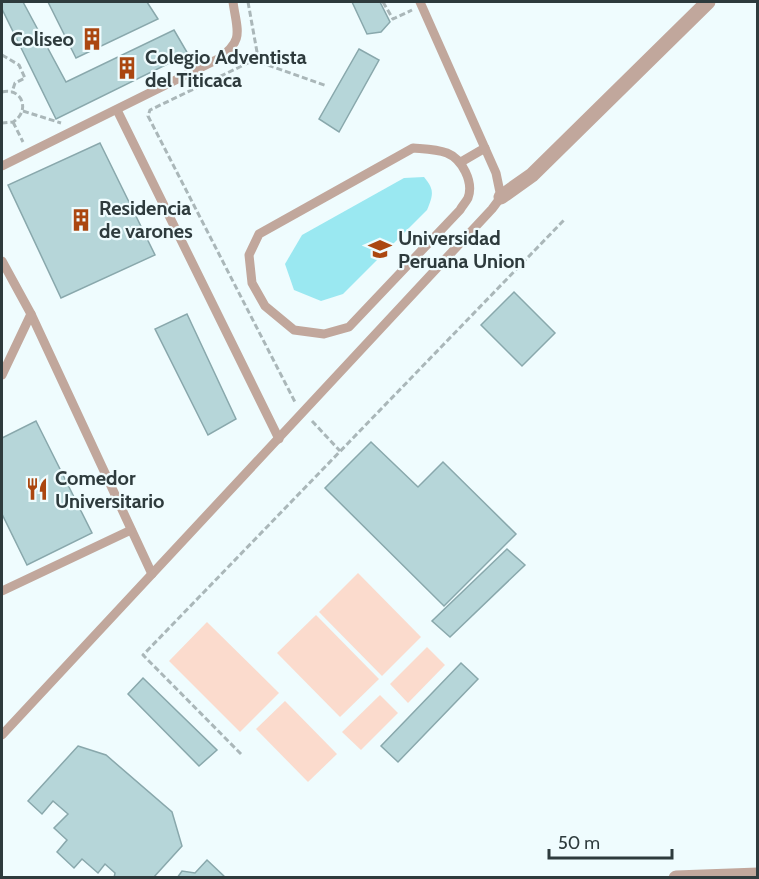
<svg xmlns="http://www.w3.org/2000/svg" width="759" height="879" font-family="Cabin,sans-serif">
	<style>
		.green { fill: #fbdbcd }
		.water { fill: #9ae8f1 }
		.building { fill: #b6d6d9; stroke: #89a8ac; stroke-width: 1.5 }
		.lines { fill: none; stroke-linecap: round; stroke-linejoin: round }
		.path { stroke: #aab7b9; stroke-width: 3; stroke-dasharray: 6 3; stroke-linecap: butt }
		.service { stroke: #c1a79c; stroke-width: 9 }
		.minor { stroke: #c1a79c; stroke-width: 15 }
		.labels { text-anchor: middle; stroke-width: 4.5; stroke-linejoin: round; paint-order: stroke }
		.poi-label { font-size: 20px; font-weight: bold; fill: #2e3b3d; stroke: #effcfe; text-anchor: start }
	</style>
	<rect width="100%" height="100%" fill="#effcfe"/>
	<!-- green -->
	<g class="green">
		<polygon points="358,573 421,637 382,676 319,612"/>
		<polygon points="316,615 379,679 340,717 277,653"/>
		<polygon points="207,622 279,693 240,732 169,661"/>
		<polygon points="427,647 445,665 408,703 390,684"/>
		<polygon points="380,695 398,713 361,750 342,732"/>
		<polygon points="285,701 337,754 308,782 256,729"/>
	</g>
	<!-- water -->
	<path class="water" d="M424 177C435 190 433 195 427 210L343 294 321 301 294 290 285 264 302 235 404 178Z"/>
	<!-- building -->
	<g class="building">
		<polygon points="2,2 23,2 66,82 174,30 188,54 56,119 2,9"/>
		<polygon points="48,2 147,2 158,19 76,58"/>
		<polygon points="347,2 380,2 390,22 381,32 367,34 352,2"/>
		<polygon points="359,49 379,60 339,132 319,119"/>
		<polygon points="100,143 155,255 61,298 8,185"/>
		<polygon points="514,292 555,333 522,366 481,325"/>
		<polygon points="187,314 236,419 208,435 155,329"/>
		<polygon points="36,421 92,533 27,565 2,514 2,438"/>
		<polygon points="371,442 418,487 443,462 516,534 444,606 325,488"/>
		<polygon points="507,549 525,565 450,637 432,621"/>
		<polygon points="461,663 478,679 398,762 381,746"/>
		<polygon points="143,678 217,750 199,766 128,694"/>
		<polygon points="78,746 106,755 172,812 182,846 153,878 114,878 115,873 105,864 98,873 82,859 74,868 57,852 67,840 54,828 68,814 53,801 42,814 28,801"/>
		<polygon points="207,860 226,878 177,878 182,871 195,873"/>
	</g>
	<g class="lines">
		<!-- path -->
		<g class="path">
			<polyline points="248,2 257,52 248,63 150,110 148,116 295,402"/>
			<polyline points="383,2 393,19 412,10"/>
			<polyline points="2,55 19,65 25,78 15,83 12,92"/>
			<polyline points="251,59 327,86"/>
			<path d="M2 92C22 87 31 111 13 122L2 123"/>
			<polyline points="23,111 61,123"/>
			<polyline points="13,122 23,142"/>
			<polyline points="312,421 340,451"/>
			<polyline points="241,754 143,655 565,219"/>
		</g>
		<!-- service -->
		<g class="service">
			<polyline points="117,110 279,439"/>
			<path d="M413 148C425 149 436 149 447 153 462 159 474 182 468 198 466 202 462 206 460 210L349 327 324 334 294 330 265 306 252 283 249 255 259 234Z"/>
			<polyline points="461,162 485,148"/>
			<path d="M2 166 218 59C245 40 237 31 233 2"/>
			<polyline points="2,261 31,314 152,574"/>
			<polyline points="2,375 31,314"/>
			<polyline points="2,591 131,530"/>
			<polyline points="2,735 492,209 501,197 496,173 420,2"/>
		</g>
		<!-- minor -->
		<g class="minor">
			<polyline points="501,197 532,175 708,2"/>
			<polyline points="676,878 758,875"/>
		</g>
	</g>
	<!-- icons -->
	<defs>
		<g id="building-bare" transform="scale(1.8)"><path d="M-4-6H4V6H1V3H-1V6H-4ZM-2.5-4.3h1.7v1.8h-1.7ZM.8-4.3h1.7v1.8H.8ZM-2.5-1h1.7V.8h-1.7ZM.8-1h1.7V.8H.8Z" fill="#ab4710" stroke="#effcfe" stroke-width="2.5" paint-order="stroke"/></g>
		<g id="university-bare" transform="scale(1.8)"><path d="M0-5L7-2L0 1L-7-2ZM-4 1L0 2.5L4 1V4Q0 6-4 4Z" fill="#ab4710" stroke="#effcfe" stroke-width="2.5" paint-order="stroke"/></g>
		<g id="restaurant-bare" transform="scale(1.8)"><path d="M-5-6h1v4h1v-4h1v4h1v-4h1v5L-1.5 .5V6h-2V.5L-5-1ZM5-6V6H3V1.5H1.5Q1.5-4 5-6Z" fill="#ab4710" stroke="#effcfe" stroke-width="2.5" paint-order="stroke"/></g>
	</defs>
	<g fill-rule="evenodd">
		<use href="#building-bare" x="92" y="39"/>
		<use href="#building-bare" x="127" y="68"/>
		<use href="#building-bare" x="81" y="220"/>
		<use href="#university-bare" x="380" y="249"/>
		<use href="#restaurant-bare" x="37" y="489"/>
	</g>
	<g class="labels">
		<!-- poi labels -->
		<g class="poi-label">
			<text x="74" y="46" text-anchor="end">Coliseo</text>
			<text x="145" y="64">Colegio Adventista<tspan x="145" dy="23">del Titicaca</tspan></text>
			<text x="99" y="215">Residencia<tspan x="99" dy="23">de varones</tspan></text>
			<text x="398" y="245">Universidad<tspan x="398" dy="23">Peruana Union</tspan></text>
			<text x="55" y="485">Comedor<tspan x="55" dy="23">Universitario</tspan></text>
		</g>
	</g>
	<!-- border -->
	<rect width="759" height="879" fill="none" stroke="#2e3b3d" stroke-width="6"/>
	<!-- scale -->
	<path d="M549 849v9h123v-9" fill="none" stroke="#2e3b3d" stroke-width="3"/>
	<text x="558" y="849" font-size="18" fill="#2e3b3d" stroke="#effcfe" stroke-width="4.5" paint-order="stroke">50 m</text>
</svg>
